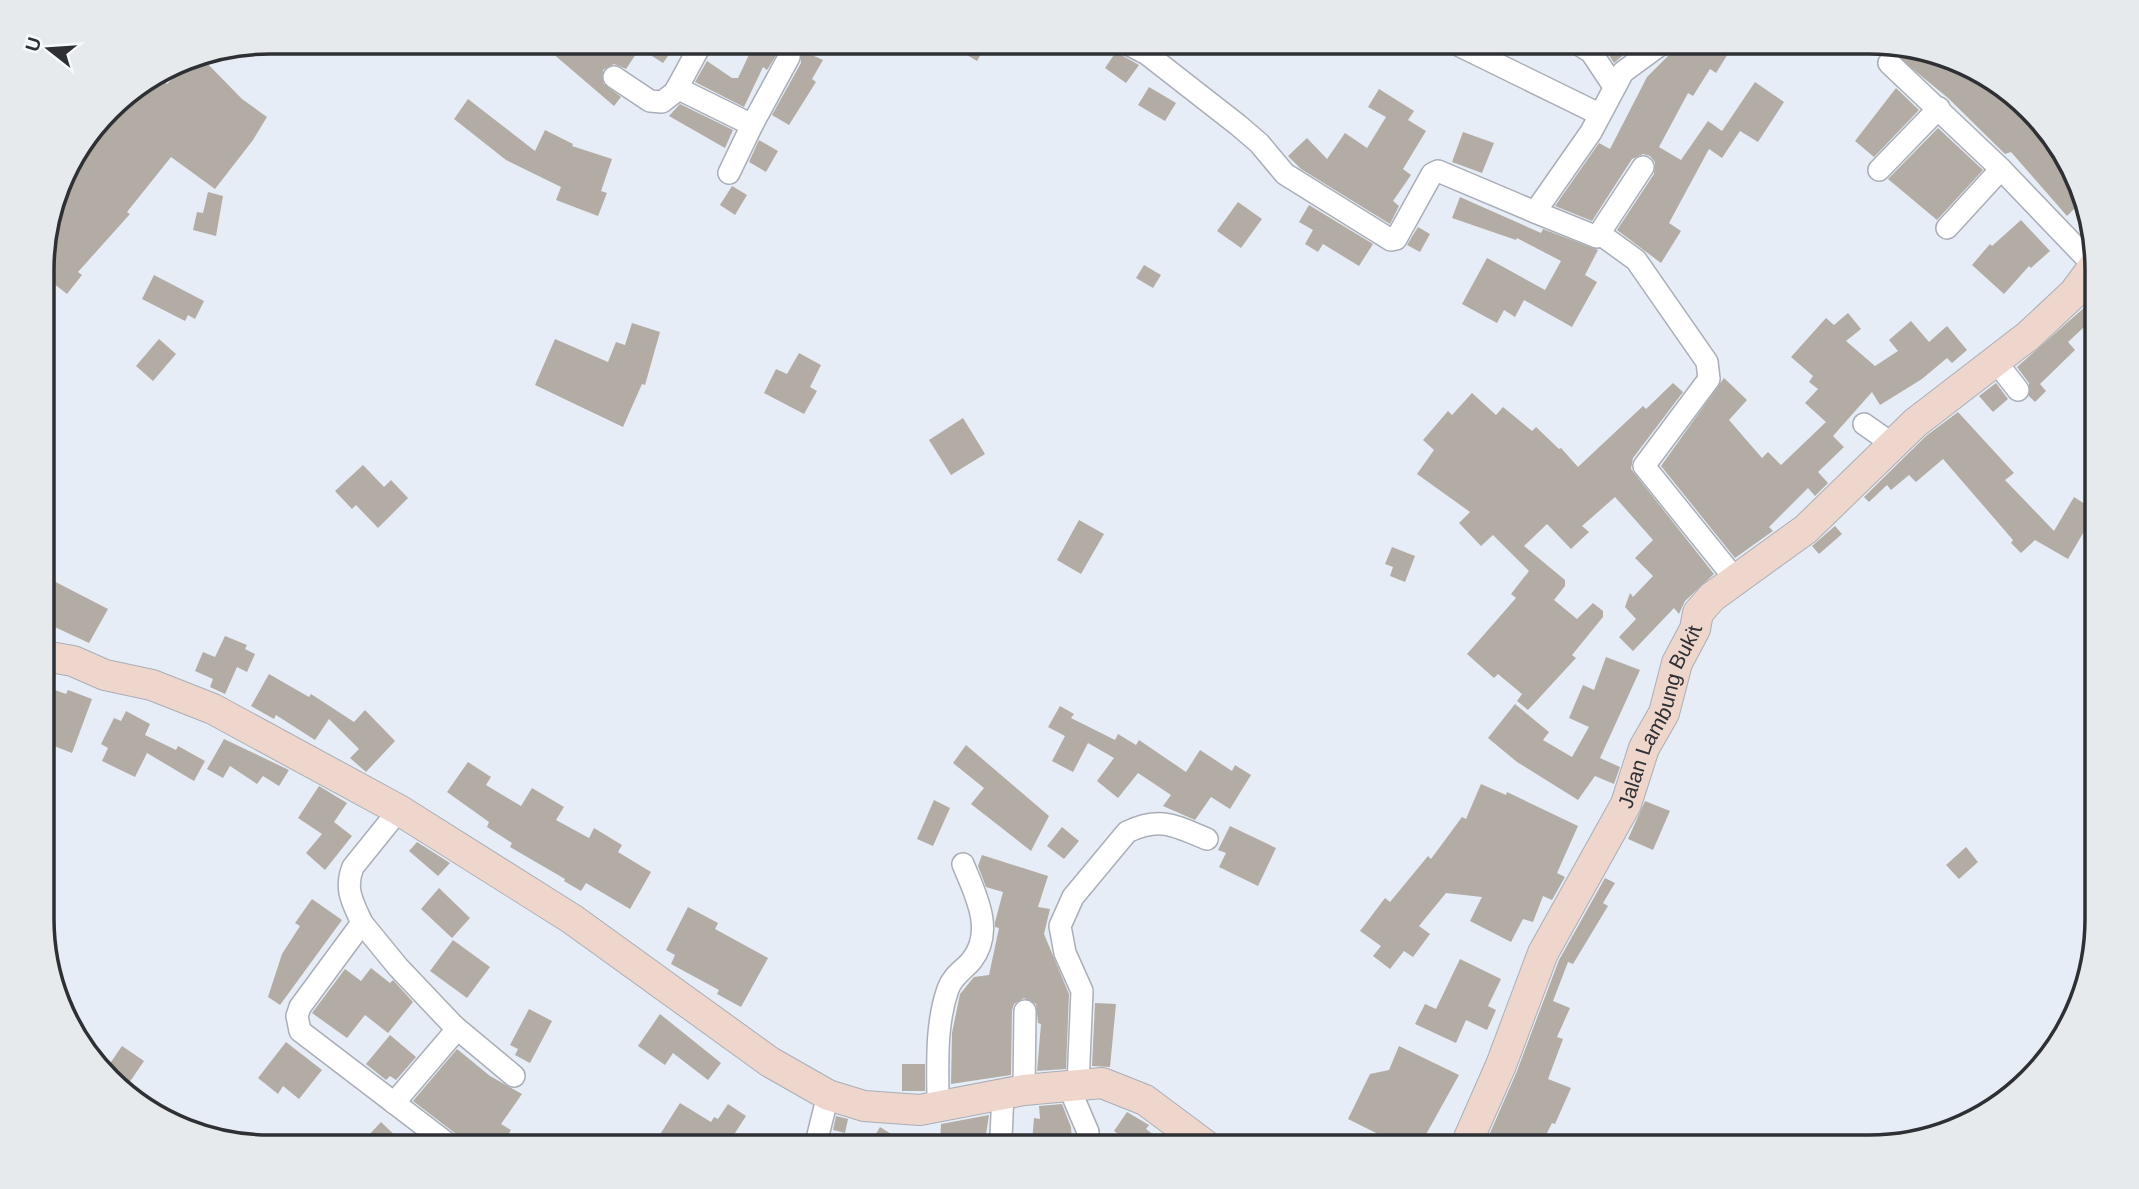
<svg xmlns="http://www.w3.org/2000/svg" width="2139" height="1189" font-family="Helvetica,sans-serif">
	<style>
		.building { fill: #b3aca4 }
		.lines { fill: none; stroke-linecap: round; stroke-linejoin: round }
		.lane-casing { stroke: #a9aeb7; stroke-width: 13 }
		.street-casing { stroke: #a9aeb7; stroke-width: 24 }
		.secondary-casing { stroke: #a9aeb7; stroke-width: 32 }
		.lane { stroke: #fff; stroke-width: 10 }
		.street { stroke: #fff; stroke-width: 21 }
		.secondary { stroke: #efd6cc; stroke-width: 30 }
		.labels { text-anchor: middle; stroke-width: 6; stroke-linejoin: round; paint-order: stroke }
		.street-label { font-size: 21px; fill: #2e3034; stroke: #f7fafd }
		.rim { fill: none; stroke: #2e3034; stroke-width: 3.5 }
	</style>
	<rect width="100%" height="100%" fill="#e7edf6"/>
	<!-- building -->
	<g class="building">
		<polygon points="560,42 619,42 636,54 626,69 614,64 603,70 603,83 621,97 614,106 551,52"/>
		<polygon points="650,42 678,42 663,63 644,51"/>
		<polygon points="755,42 805,42 805,52 823,60 812,79 816,82 789,125 772,115 801,63 800,51 795,45 782,46 767,70 763,67 744,107 695,82 707,61 732,78 738,78"/>
		<polygon points="945,42 988,42 977,61"/>
		<polygon points="1677,42 1720,42 1731,49 1716,73 1710,69 1693,96 1688,93 1659,147 1681,160 1708,121 1722,131 1755,82 1784,102 1758,142 1740,131 1722,158 1709,149 1669,223 1681,231 1661,263 1617,230 1654,174 1655,162 1650,156 1643,154 1632,159 1592,221 1555,206 1599,143 1610,149 1647,77 1672,52"/>
		<polygon points="1611,47 1622,56 1614,63 1607,52"/>
		<polygon points="1886,47 1982,72 2059,144 2079,204 2067,216 2011,152 2005,154 1948,98"/>
		<polygon points="1116,52 1139,65 1126,83 1105,68"/>
		<polygon points="200,56 242,99 267,117 253,140 215,189 171,157 127,212 130,214 78,272 82,275 67,294 53,283 44,294 44,241 66,169 105,118 110,125 138,95 140,97 160,77 167,84 194,57"/>
		<polygon points="1149,87 1176,103 1165,121 1138,105"/>
		<polygon points="1896,88 1919,110 1874,157 1855,141"/>
		<polygon points="1379,89 1414,111 1408,120 1426,131 1403,169 1411,175 1393,201 1399,206 1390,224 1301,169 1288,156 1307,138 1327,159 1345,133 1367,148 1386,117 1368,107"/>
		<polygon points="468,99 535,151 545,130 573,144 572,146 612,159 601,191 607,193 598,216 556,200 561,187 506,160 454,119"/>
		<polygon points="680,104 733,130 725,148 669,116"/>
		<polygon points="1938,128 1983,170 1937,220 1888,179"/>
		<polygon points="1463,132 1494,143 1482,173 1452,162"/>
		<polygon points="759,140 778,151 766,172 749,162"/>
		<polygon points="732,186 747,195 735,215 720,205"/>
		<polygon points="208,192 223,196 216,236 193,230 197,212 203,213"/>
		<polygon points="1460,197 1541,233 1543,229 1598,250 1585,275 1597,282 1572,327 1524,300 1515,317 1504,310 1497,323 1462,304 1487,258 1545,290 1561,261 1517,238 1516,240 1452,218"/>
		<polygon points="1238,202 1262,219 1241,248 1217,231"/>
		<polygon points="1309,205 1373,244 1359,266 1323,244 1318,252 1305,244 1313,230 1299,222"/>
		<polygon points="2021,220 2050,251 2031,268 2029,266 2004,294 1972,265 1990,244 1992,246"/>
		<polygon points="1418,227 1430,234 1420,252 1407,245"/>
		<polygon points="1144,265 1161,275 1153,288 1136,278"/>
		<polygon points="154,275 204,301 195,319 188,315 185,321 142,299"/>
		<polygon points="2096,292 2096,316 2068,342 2075,350 2040,384 2046,391 2035,402 2029,396 2029,383 2017,367 2086,306"/>
		<polygon points="1848,313 1861,329 1846,341 1875,366 1898,351 1889,340 1911,321 1929,342 1947,326 1967,350 1952,363 1947,358 1922,379 1880,405 1872,392 1833,436 1844,447 1818,472 1828,483 1815,496 1808,488 1769,527 1773,531 1735,558 1661,466 1724,378 1747,400 1729,420 1762,458 1768,452 1781,465 1826,422 1805,403 1818,389 1809,382 1813,376 1791,357 1826,318 1834,325"/>
		<polygon points="632,323 660,332 645,385 642,384 623,427 535,385 555,339 608,362 616,342 625,345"/>
		<polygon points="159,339 176,354 153,381 136,366"/>
		<polygon points="799,353 821,365 810,387 817,391 804,414 764,393 776,369 787,374"/>
		<polygon points="1673,383 1683,392 1633,458 1631,469 1714,574 1685,601 1679,614 1674,608 1633,651 1619,637 1636,619 1625,607 1630,593 1633,597 1653,576 1635,558 1653,540 1615,497 1582,526 1589,532 1571,549 1547,524 1524,546 1565,580 1565,586 1554,600 1577,619 1593,603 1603,611 1603,617 1572,655 1576,658 1528,710 1517,701 1522,694 1498,674 1494,678 1467,654 1516,598 1511,594 1529,571 1493,535 1481,546 1459,523 1470,512 1417,474 1434,450 1423,440 1448,411 1452,415 1472,393 1496,415 1503,407 1532,431 1536,427 1559,449 1561,448 1578,467 1643,406 1646,409"/>
		<polygon points="1996,383 2008,399 1993,412 1979,396"/>
		<polygon points="1958,412 2014,473 2005,480 2054,531 2074,497 2096,511 2068,559 2035,540 2021,553 2011,543 2013,540 1943,459 1916,482 1909,475 1891,490 1887,485 1869,502 1864,497 1926,436"/>
		<polygon points="963,418 985,454 951,475 929,440"/>
		<polygon points="363,465 384,487 391,480 408,498 378,528 356,505 352,509 335,491"/>
		<polygon points="1079,520 1104,534 1081,574 1057,560"/>
		<polygon points="1835,526 1842,534 1819,554 1812,546"/>
		<polygon points="1392,547 1415,556 1405,582 1390,576 1393,567 1385,564"/>
		<polygon points="44,576 108,609 89,643 44,622"/>
		<polygon points="225,636 247,645 245,649 255,654 247,672 237,667 225,694 210,687 213,679 195,671 203,652 215,657"/>
		<polygon points="1606,657 1640,670 1600,758 1620,767 1614,784 1595,776 1578,800 1517,762 1488,738 1515,704 1549,732 1543,740 1572,757 1589,727 1569,718 1583,685 1594,690"/>
		<polygon points="269,674 309,697 311,694 354,722 365,710 395,741 366,772 350,758 359,749 329,719 315,740 276,715 274,719 251,706"/>
		<polygon points="44,686 66,694 68,690 92,699 72,753 44,742"/>
		<polygon points="1060,706 1074,714 1071,718 1115,740 1118,734 1136,745 1139,740 1186,772 1200,750 1232,771 1235,765 1251,775 1230,809 1211,797 1195,820 1163,806 1171,795 1138,773 1118,798 1097,781 1114,758 1088,743 1073,772 1052,761 1065,736 1048,727"/>
		<polygon points="126,711 150,724 145,735 176,750 178,746 205,761 194,781 147,753 135,777 102,761 108,748 101,744 114,718 121,721"/>
		<polygon points="224,739 289,770 279,786 263,776 257,784 230,766 223,778 207,769"/>
		<polygon points="966,745 1049,816 1031,851 971,804 984,788 953,763"/>
		<polygon points="468,762 491,777 486,785 521,806 532,788 564,807 556,820 589,838 594,828 622,845 618,852 651,872 630,909 586,883 581,891 564,881 565,879 510,847 512,843 487,827 489,822 447,792"/>
		<polygon points="1481,784 1506,795 1507,792 1578,826 1557,873 1565,877 1552,900 1543,896 1533,922 1523,919 1511,942 1470,921 1482,897 1446,893 1419,926 1430,934 1413,957 1404,951 1390,969 1373,956 1381,946 1360,931 1385,898 1390,902 1428,856 1431,859 1462,817 1466,819"/>
		<polygon points="319,786 347,803 334,822 352,836 325,870 306,853 322,834 298,818"/>
		<polygon points="934,800 950,808 933,846 917,839"/>
		<polygon points="1645,801 1670,811 1653,850 1628,839"/>
		<polygon points="1230,826 1276,848 1258,886 1219,867 1226,853 1218,850"/>
		<polygon points="1062,827 1079,841 1064,859 1047,846"/>
		<polygon points="417,842 450,863 438,876 409,851"/>
		<polygon points="1966,847 1978,862 1959,879 1946,865"/>
		<polygon points="982,855 1048,876 1038,907 1050,909 1044,934 1069,994 1066,1069 1037,1071 1041,1024 1038,1023 1036,1004 1024,998 1014,1004 1012,1010 1011,1075 951,1084 952,1033 960,994 974,977 989,975 999,928 995,927 995,922 1003,892 986,887 978,866"/>
		<polygon points="1605,878 1615,883 1603,903 1608,906 1573,964 1568,962 1553,1001 1570,1008 1557,1037 1563,1039 1548,1079 1571,1088 1555,1124 1552,1123 1540,1147 1484,1147 1517,1071 1559,960"/>
		<polygon points="439,888 470,918 452,938 421,909"/>
		<polygon points="312,899 342,920 280,1005 268,997 282,954 300,926 295,923"/>
		<polygon points="688,907 718,923 715,929 768,958 741,1007 717,994 719,990 671,964 675,955 666,950"/>
		<polygon points="453,940 490,967 467,998 430,971"/>
		<polygon points="1460,959 1501,979 1488,1006 1496,1010 1487,1030 1466,1020 1456,1043 1415,1024 1425,1004 1436,1009"/>
		<polygon points="371,968 390,983 393,980 413,1002 388,1033 365,1015 347,1038 312,1013 345,969 361,981"/>
		<polygon points="1095,1003 1116,1004 1110,1067 1092,1066"/>
		<polygon points="529,1009 552,1021 530,1063 515,1055 518,1049 510,1045"/>
		<polygon points="660,1014 721,1063 708,1080 673,1053 665,1065 638,1046"/>
		<polygon points="390,1035 416,1057 396,1080 390,1076 386,1080 366,1064"/>
		<polygon points="286,1042 322,1070 299,1099 283,1086 278,1094 258,1078"/>
		<polygon points="122,1046 144,1061 129,1083 107,1068"/>
		<polygon points="1399,1046 1459,1075 1419,1147 1392,1147 1394,1142 1348,1119 1370,1074 1389,1070"/>
		<polygon points="457,1049 490,1076 522,1094 501,1124 511,1130 500,1147 465,1147 460,1137 413,1101"/>
		<rect x="902" y="1064" width="23" height="27"/>
		<polygon points="680,1103 711,1122 714,1117 718,1119 728,1104 746,1116 726,1147 652,1147"/>
		<polygon points="1062,1104 1071,1127 1072,1140 1032,1142 1034,1118 1040,1119 1039,1106"/>
		<polygon points="1127,1112 1149,1125 1146,1129 1170,1147 1136,1147 1114,1131"/>
		<polygon points="989,1115 984,1147 940,1144 941,1124"/>
		<polygon points="836,1116 848,1119 845,1133 833,1130"/>
		<polygon points="381,1122 405,1145 413,1134 426,1144 424,1147 378,1147 367,1137"/>
		<polygon points="880,1127 912,1147 868,1147"/>
	</g>
	<g class="lines">
		<!-- lane casing -->
		<g class="lane-casing">
			<polyline id="lane" points="811,47 813,42"/>
		</g>
		<!-- street casing -->
		<g class="street-casing">
			<g id="street">
				<polyline points="1124,42 1147,54 1238,125 1259,143 1285,174 1391,240 1396,239 1432,174 1438,171 1535,212 1591,132 1623,72 1664,42"/>
				<polyline points="1452,42 1599,114"/>
				<polyline points="1575,42 1591,52 1613,85"/>
				<polyline points="1889,63 2001,169 2095,267"/>
				<polyline points="614,77 650,101 662,102 675,92 702,42"/>
				<polyline points="677,88 752,125 729,173"/>
				<polyline points="752,125 789,57"/>
				<polyline points="1879,170 1939,108"/>
				<polyline points="1535,212 1597,237 1643,167"/>
				<polyline points="1947,228 2001,169"/>
				<polyline points="1600,234 1636,260 1707,362 1709,379 1644,466 1736,580"/>
				<polyline points="1997,363 2018,390"/>
				<polyline points="1864,424 1891,443"/>
				<path d="M399 810 353 867C344 889 353 903 362 923L300 1007 297 1016 300 1031 452 1147"/>
				<polyline points="362,923 398,967 454,1026 453,1034 394,1103"/>
				<polyline points="454,1026 514,1076"/>
				<path d="M1078 1084 1082 991 1065 953 1060 926 1073 897 1127 832C1161 816 1175 826 1207 839"/>
				<polyline points="1068,1085 1088,1132"/>
				<polyline points="1024,1090 1025,1011"/>
				<path d="M938 1106C938 1067 935 1026 948 989 953 975 964 970 972 960 995 930 975 894 963 864"/>
				<polyline points="815,1147 828,1095"/>
				<polyline points="997,1147 1001,1137 1003,1093"/>
			</g>
		</g>
		<!-- secondary casing -->
		<g class="secondary-casing">
			<g id="secondary">
				<polyline points="44,656 73,661 105,675 152,685 213,709 399,810 572,919 770,1062 828,1095 864,1106 920,1110 1024,1090 1102,1083 1145,1100 1208,1147"/>
				<path id="s1" d="M1465 1147 1501 1065 1543 953 1626 804 1644 748 1664 713 1677 663 1695 629 1698 613 1712 597 1806 529 1915 423 2028 336 2074 293 2096 263"/>
			</g>
		</g>
		<!-- lane -->
		<use href="#lane" class="lane"/>
		<!-- street -->
		<use href="#street" class="street"/>
		<!-- secondary -->
		<use href="#secondary" class="secondary"/>
	</g>
	<g class="labels">
		<!-- street labels -->
		<g class="street-label">
			<text dy="7" stroke="none"><textPath href="#s1" startOffset="474">Jalan Lambung Bukit</textPath></text>
		</g>
	</g>
	<!-- crop -->
	<path d="M0 0H2139V1189H0ZM270 54H1869A216 216 0 0 1 2085 270V919A216 216 0 0 1 1869 1135H270A216 216 0 0 1 54 919V270A216 216 0 0 1 270 54Z" fill="#e7eaed" fill-rule="evenodd"/>
	<path class="rim" d="M270 54H1869A216 216 0 0 1 2085 270V919A216 216 0 0 1 1869 1135H270A216 216 0 0 1 54 919V270A216 216 0 0 1 270 54Z"/>
	<!-- north arrow -->
	<g transform="translate(49 49) rotate(287)" stroke="#f7fafd" stroke-width="5" paint-order="stroke">
	<path d="M0-5L12 26L0 18L-12 26Z" fill="#2e3034"/>
	<text y="-10" font-size="19" font-weight="bold" text-anchor="middle" fill="#2e3034">U</text>
	</g>
</svg>
